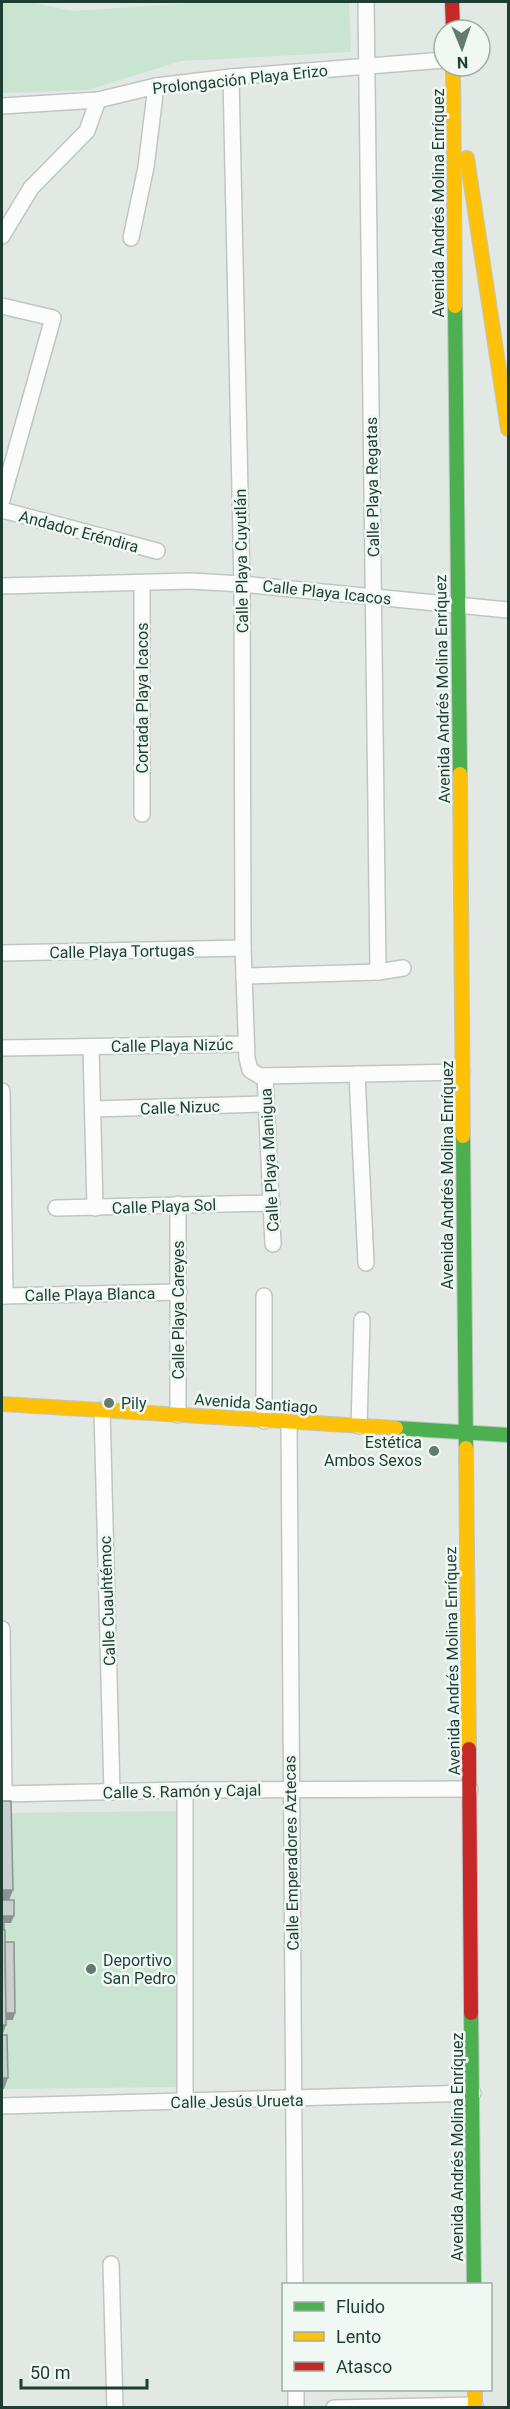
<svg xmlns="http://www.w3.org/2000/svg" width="510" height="2409" font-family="Roboto,sans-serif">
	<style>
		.green { fill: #c9e4d0 }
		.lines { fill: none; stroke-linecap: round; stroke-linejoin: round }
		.street-casing { stroke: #bfc6c2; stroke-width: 18 }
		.fast-casing { stroke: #bdc7c2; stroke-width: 16 }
		.slow-casing { stroke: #bdc7c2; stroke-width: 16 }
		.jam-casing { stroke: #bdc7c2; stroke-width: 16 }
		.street { stroke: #fbfcfb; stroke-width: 15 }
		.fast { stroke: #4caf50; stroke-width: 14 }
		.slow { stroke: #ffc107; stroke-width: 14 }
		.jam { stroke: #c62828; stroke-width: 14 }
		.shaded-wall { fill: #8d9290 }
		.building { fill: #c9d0cd; stroke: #8d9290; stroke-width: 1.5 }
		.poi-dot { fill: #637a71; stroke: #f0f8f4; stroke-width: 2 }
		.labels { text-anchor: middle; stroke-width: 5; stroke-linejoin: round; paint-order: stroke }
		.street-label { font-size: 16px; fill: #1e3e33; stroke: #f0f8f4 }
		.poi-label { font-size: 16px; fill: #1e3e33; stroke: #f0f8f4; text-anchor: start }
	</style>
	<rect width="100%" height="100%" fill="#e2e9e5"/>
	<!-- green -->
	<g class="green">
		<polygon points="2,2 28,2 74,11 208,2 349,2 351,52 181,61 88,90 2,93"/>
		<polygon points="179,1811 180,2087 2,2089 2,1813"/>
	</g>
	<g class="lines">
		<!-- street casing -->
		<g class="street-casing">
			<g id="street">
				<polyline points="366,2 378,972"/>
				<polyline points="231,77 242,584 243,948 247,1058 250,1070 260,1076 462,1072"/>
				<polyline points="2,106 98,100 156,86 231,77 444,60"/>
				<polyline points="2,236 31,188 87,131 98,100"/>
				<polyline points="131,238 146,167 156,86"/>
				<polyline points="2,306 53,318 2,500"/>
				<polyline points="2,510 157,551"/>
				<polyline points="142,583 142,814"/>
				<polyline points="2,586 191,581 242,584 508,610"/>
				<polyline points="2,953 243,948"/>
				<polyline points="244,976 378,972 403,968"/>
				<polyline points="91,1047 95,1208"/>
				<polyline points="2,1048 246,1044"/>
				<polyline points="357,1074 366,1263"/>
				<polyline points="265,1076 273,1244"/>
				<polyline points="2,1091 5,1296"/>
				<polyline points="93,1109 266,1104"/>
				<polyline points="178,1204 178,1415"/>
				<polyline points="56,1208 272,1203"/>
				<polyline points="2,1296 179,1292"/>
				<polyline points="102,1410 112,1792"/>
				<polyline points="264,1421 264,1296"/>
				<polyline points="289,1422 295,2284"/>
				<polyline points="359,1426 362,1320"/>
				<polyline points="2,1629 4,1794"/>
				<polyline points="185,1790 185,2102"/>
				<polyline points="2,1794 185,1790 470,1789"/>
				<polyline points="2,2106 473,2093"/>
				<polyline points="111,2264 115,2408"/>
				<polyline points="296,2390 296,2408"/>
				<polyline points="334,2408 475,2405"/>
			</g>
		</g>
		<!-- fast casing -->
		<g class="fast-casing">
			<g id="fast">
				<polyline points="455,306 460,774"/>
				<polyline points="463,1136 466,1448"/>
				<polyline points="396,1428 508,1435"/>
				<polyline points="471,2013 474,2284"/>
			</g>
		</g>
		<!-- slow casing -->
		<g class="slow-casing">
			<g id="slow">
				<polyline points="453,66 455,306"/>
				<polyline points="467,158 508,429"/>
				<polyline points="460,774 463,1136"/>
				<polyline points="2,1404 396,1428"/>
				<polyline points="466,1448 469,1749"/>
				<polyline points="475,2390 475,2408"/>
			</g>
		</g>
		<!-- jam casing -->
		<g class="jam-casing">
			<g id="jam">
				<polyline points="452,2 453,30"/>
				<polyline points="469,1749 471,2013"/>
			</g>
		</g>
		<!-- street -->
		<use href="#street" class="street"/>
		<!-- fast -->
		<use href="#fast" class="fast"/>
		<!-- slow -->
		<use href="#slow" class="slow"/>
		<!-- jam -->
		<use href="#jam" class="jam"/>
	</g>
	<!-- shaded-wall -->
	<g class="shaded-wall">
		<polygon points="2,1890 13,1890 8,1903 2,1903"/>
		<polygon points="2,1916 14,1916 11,1923 2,1923"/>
		<polygon points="6,2013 15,2013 13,2020 3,2020"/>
		<polygon points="2,2025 6,2025 2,2036"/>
		<polygon points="2,2078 8,2078 4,2089 2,2089"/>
	</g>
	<!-- building -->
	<g class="building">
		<polygon points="2,1801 11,1801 13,1890 2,1890"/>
		<rect x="2" y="1900" width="12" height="16"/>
		<rect x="2" y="1919" width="2" height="11"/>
		<polygon points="2,1930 5,1930 6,2025 2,2025"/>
		<polygon points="5,1942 14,1942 15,2013 6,2013"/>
		<polygon points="2,2035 7,2035 8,2078 2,2078"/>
	</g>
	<!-- markers -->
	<g class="poi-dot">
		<circle cx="109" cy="1403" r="6"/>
		<circle cx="434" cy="1451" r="6"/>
		<circle cx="91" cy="1969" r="6"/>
	</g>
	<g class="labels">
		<!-- street labels -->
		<g class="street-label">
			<text transform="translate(240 79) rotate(-6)" y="6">Prolongación Playa Erizo</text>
			<text transform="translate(438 203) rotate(-90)" y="6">Avenida Andrés Molina Enríquez</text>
			<text transform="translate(372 487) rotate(-91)" y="6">Calle Playa Regatas</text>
			<text transform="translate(79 531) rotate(15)" y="6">Andador Eréndira</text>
			<text transform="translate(241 561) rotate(-91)" y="6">Calle Playa Cuyutlán</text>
			<text transform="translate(327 592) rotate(6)" y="6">Calle Playa Icacos</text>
			<text transform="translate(442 689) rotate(-91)" y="6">Avenida Andrés Molina Enríquez</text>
			<text transform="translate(142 698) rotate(-90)" y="6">Cortada Playa Icacos</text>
			<text transform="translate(122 951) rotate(-1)" y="6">Calle Playa Tortugas</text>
			<text transform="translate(172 1045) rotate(-1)" y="6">Calle Playa Nizúc</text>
			<text transform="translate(180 1107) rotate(-2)" y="6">Calle Nizuc</text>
			<text transform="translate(269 1160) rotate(-93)" y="6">Calle Playa Manigua</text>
			<text transform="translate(447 1175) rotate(-90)" y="6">Avenida Andrés Molina Enríquez</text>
			<text transform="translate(164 1206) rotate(-2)" y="6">Calle Playa Sol</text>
			<text transform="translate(90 1294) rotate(-1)" y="6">Calle Playa Blanca</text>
			<text transform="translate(178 1310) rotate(-90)" y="6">Calle Playa Careyes</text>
			<text transform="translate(256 1403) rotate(4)" y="6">Avenida Santiago</text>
			<text transform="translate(107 1601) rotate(-92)" y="6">Calle Cuauhtémoc</text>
			<text transform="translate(452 1661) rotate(-91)" y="6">Avenida Andrés Molina Enríquez</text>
			<text transform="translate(182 1791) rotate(-1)" y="6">Calle S. Ramón y Cajal</text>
			<text transform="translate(291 1853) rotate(-91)" y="6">Calle Emperadores Aztecas</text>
			<text transform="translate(237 2101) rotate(-1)" y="6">Calle Jesús Urueta</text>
			<text transform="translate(457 2147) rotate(-90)" y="6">Avenida Andrés Molina Enríquez</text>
		</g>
		<!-- poi labels -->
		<g class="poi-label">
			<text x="121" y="1409">Pily</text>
			<text x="422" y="1448" text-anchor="end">Estética<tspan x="422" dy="18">Ambos Sexos</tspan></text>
			<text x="103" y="1966">Deportivo<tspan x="103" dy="18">San Pedro</tspan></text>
		</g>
	</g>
	<!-- border -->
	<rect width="510" height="2409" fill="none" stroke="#1e3e33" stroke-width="6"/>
	<!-- legend -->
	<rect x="282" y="2283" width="210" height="108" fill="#f0f8f4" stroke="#9caea7" stroke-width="1.5"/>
	<rect x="294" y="2302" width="30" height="9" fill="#4caf50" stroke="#9caea7" stroke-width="1.5"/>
	<text x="336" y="2313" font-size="18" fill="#1e3e33">Fluido</text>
	<rect x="294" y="2332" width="30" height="9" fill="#ffc107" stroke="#9caea7" stroke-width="1.5"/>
	<text x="336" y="2343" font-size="18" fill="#1e3e33">Lento</text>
	<rect x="294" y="2362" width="30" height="9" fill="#c62828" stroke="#9caea7" stroke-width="1.5"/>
	<text x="336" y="2373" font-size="18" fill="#1e3e33">Atasco</text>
	<!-- north arrow -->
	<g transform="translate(462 48) rotate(178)"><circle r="28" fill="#f0f8f4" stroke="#9caea7" stroke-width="1.5"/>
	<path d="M0-4.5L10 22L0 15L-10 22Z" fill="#637a71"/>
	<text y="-9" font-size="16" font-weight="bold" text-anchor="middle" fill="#1e3e33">N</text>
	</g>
	<!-- scale -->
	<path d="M21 2379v9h126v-9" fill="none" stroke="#1e3e33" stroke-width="3"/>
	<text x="30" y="2379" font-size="18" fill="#1e3e33" stroke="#f0f8f4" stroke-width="4.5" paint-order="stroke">50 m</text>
</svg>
